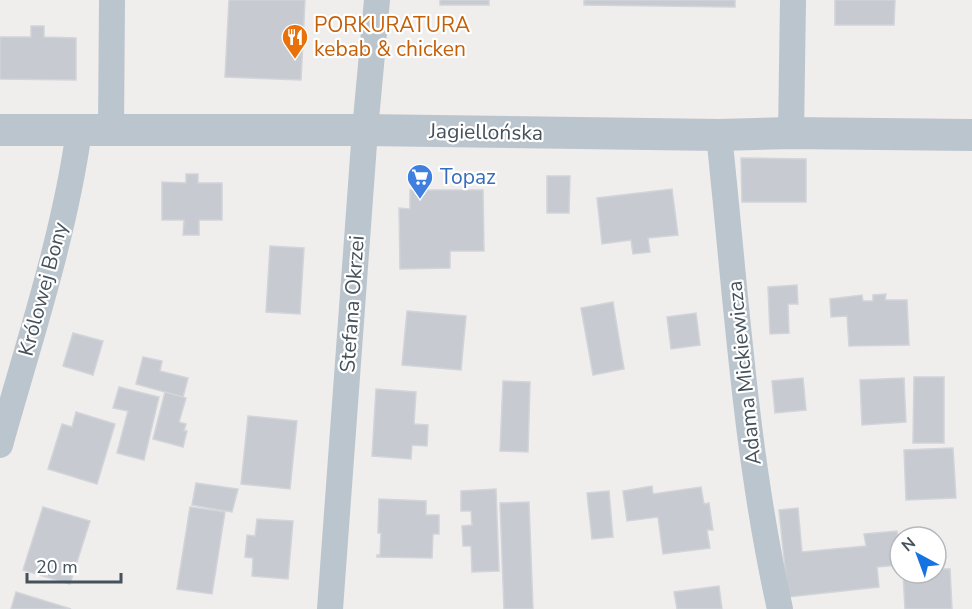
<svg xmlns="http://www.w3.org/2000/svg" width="972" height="609" font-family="'Nunito Sans',sans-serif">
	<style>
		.building { fill: #c7cad0; stroke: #d1d4d9; stroke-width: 1.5 }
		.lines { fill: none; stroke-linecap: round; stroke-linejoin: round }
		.minor { stroke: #bbc5cd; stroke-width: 26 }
		.tertiary { stroke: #bbc5cd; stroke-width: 32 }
		.labels { text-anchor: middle; stroke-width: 4.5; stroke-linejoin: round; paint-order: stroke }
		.food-label { font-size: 21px; fill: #c56008; stroke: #fff; text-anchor: start }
		.street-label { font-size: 21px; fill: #45515b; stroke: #fff }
		.shop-label { font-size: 21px; fill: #366cbe; stroke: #fff; text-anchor: start }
	</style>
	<rect width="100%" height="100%" fill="#f0eded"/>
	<!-- building -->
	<g class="building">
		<polygon points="229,0 305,0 301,80 225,77"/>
		<rect x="440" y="0" width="49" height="5"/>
		<polygon points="584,0 735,0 735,7 584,5"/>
		<polygon points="835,0 895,0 894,25 835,25"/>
		<polygon points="31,26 44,26 44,37 76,38 76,80 0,79 0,37 31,37"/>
		<polygon points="741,158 806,159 806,202 742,202"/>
		<polygon points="186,174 198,174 198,183 222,183 222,220 199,220 199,235 183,235 184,220 162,220 162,182 186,183"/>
		<polygon points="547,176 570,176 569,213 547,213"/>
		<polygon points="672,189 678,235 648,238 650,252 633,254 631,240 602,244 597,198"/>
		<polygon points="410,190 483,190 484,251 450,251 450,268 400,269 399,208 410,209"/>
		<polygon points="270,246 304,248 300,314 266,312"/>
		<polygon points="797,285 798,304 788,304 789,333 770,334 768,287"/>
		<polygon points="886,294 885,300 907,300 909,345 849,346 847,316 831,317 830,299 862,295 863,301 873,301 873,295"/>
		<polygon points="613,302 624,369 593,375 581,308"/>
		<polygon points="407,311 466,316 461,370 402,365"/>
		<polygon points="696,313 700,345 671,349 667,317"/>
		<polygon points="73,333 103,341 93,375 63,366"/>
		<polygon points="143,357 162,361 160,371 188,378 183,397 136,384"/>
		<polygon points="914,377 944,377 944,443 913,443"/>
		<polygon points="803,378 806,410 775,413 772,381"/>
		<polygon points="904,378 906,422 862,425 860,380"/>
		<polygon points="503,381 530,382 528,452 500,451"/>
		<polygon points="119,387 159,397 144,460 117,453 128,411 113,408"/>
		<polygon points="376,389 416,392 414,424 428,425 427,446 412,445 411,459 372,456"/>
		<polygon points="165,392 186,398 179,422 186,424 184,431 187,431 183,447 153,439"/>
		<polygon points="76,412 115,424 97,484 48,469 62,424 72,427"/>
		<polygon points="248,416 297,421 290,489 241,484"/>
		<polygon points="953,448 956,498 906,500 904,450"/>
		<polygon points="196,483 238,489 232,512 192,505"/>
		<polygon points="652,486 653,494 701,487 704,504 709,503 713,530 707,530 710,548 663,554 658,517 627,521 623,491"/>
		<polygon points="496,489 499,571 472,572 471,546 463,546 462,526 472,525 471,511 461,511 461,491"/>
		<polygon points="609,491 613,537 592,539 587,493"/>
		<polygon points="379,499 426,501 426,515 439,515 439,534 433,534 432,558 377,557 377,555 380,555 381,533 378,533"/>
		<polygon points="529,502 533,609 504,609 500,503"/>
		<polygon points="43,507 90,521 70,584 23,570"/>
		<polygon points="190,507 225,512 212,594 177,589"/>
		<polygon points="798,508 802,552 866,546 864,534 897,531 900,565 877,567 879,587 788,597 779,510"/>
		<polygon points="257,519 293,521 288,579 252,576 253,558 245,557 247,535 255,536"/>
		<polygon points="936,569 950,569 952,609 905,609 903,573 936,573"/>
		<polygon points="719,586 722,609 677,609 674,592"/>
		<polygon points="16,592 71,609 11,609"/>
	</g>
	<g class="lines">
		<!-- minor -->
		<g class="minor">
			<polyline points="111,131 112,0"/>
			<polyline points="791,133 793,0"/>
			<path d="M719 135C736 293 745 453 780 609"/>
			<path d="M0 445C29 341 64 238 79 131"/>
			<polyline points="330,609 365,130 377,0"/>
		</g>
		<!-- tertiary -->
		<polyline class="tertiary" points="0,130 365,130 719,135 791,133 972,135"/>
	</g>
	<!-- icons -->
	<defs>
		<g id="restaurant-pin" transform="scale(1.35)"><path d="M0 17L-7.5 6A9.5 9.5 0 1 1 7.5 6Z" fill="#e8710a" stroke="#fff"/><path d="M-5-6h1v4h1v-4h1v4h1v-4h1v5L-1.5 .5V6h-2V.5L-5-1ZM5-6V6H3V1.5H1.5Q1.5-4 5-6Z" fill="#fff"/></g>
		<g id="supermarket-pin" transform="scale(1.35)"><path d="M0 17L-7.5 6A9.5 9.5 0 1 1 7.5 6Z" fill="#3f7fe0" stroke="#fff"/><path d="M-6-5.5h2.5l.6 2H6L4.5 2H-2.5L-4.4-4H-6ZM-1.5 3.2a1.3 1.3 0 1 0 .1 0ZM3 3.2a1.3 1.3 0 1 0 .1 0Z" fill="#fff"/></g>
	</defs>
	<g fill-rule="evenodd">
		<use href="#restaurant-pin" x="295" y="37"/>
		<use href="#supermarket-pin" x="420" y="177"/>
	</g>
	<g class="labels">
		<!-- food labels -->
		<g class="food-label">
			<text x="314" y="32">PORKURATURA<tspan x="314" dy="24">kebab &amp; chicken</tspan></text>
		</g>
		<!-- street labels -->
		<g class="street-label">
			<text transform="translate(486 132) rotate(1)" y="7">Jagiellońska</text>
			<text transform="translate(43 289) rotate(-75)" y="7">Królowej Bony</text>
			<text transform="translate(352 304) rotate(-86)" y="7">Stefana Okrzei</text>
			<text transform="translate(744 373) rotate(-96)" y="7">Adama Mickiewicza</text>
		</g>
		<!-- shop labels -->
		<g class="shop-label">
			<text x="440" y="184">Topaz</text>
		</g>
	</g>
	<!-- north arrow -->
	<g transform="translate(918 555) rotate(319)"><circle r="28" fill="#ffffff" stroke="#b5b9bd" stroke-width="1.5"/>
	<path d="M0-4.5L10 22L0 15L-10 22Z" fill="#1573e2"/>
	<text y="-9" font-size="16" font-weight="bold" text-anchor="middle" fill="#45515b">N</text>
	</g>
	<!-- scale -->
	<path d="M27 573v9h94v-9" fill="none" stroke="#45515b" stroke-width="3"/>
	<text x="36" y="573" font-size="18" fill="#45515b" stroke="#ffffff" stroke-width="4.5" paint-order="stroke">20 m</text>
</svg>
